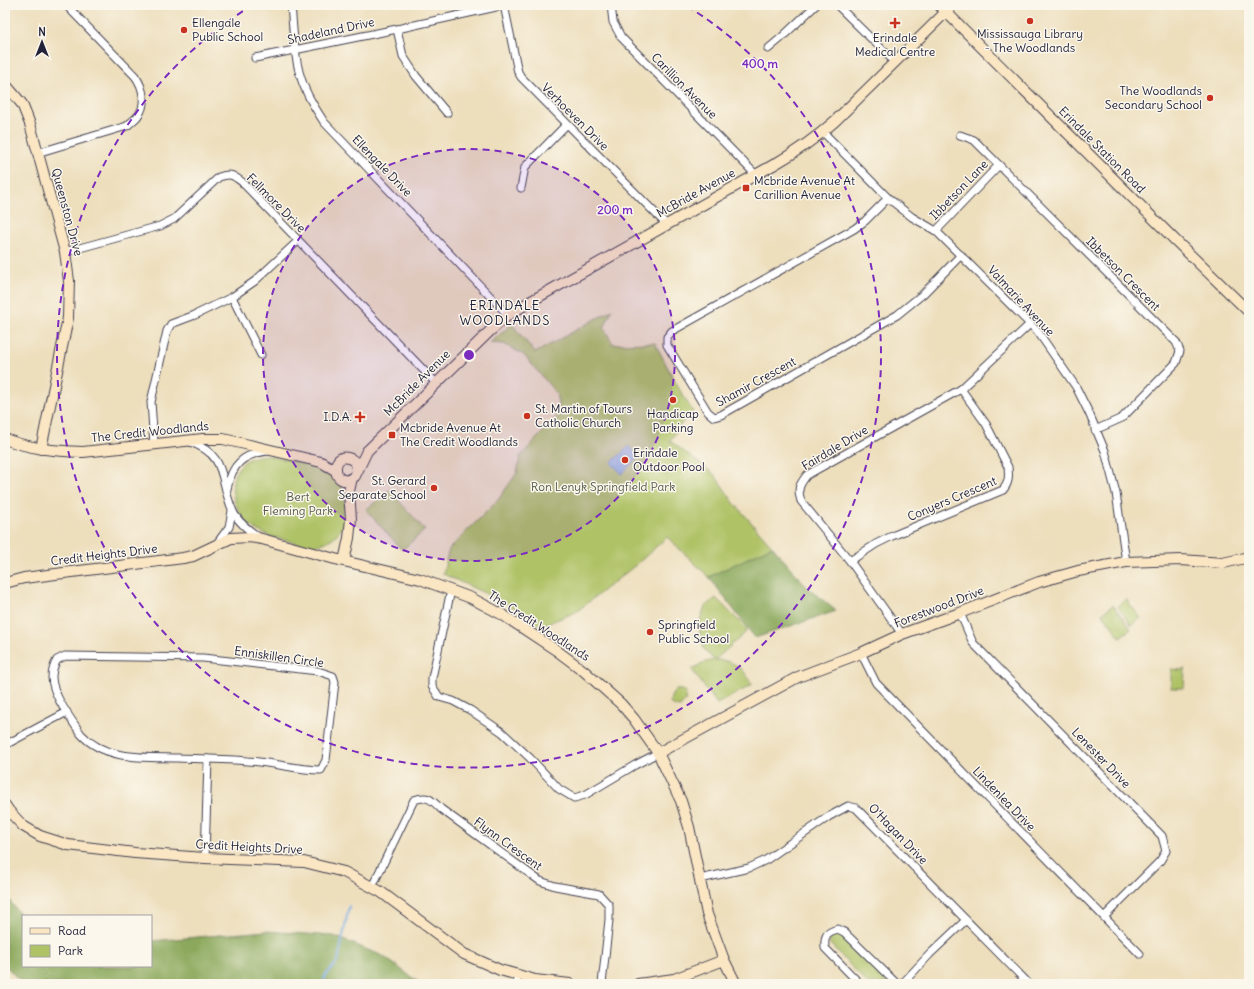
<svg xmlns="http://www.w3.org/2000/svg" width="1254" height="989" font-family="Delius,sans-serif">
	<style>
		.green { fill: #afc266; stroke: #687250 }
		.forest { fill: #8ba85b; stroke: #56654b }
		.water { fill: #77a8e2; stroke: #4c658e }
		.lines { fill: none; stroke-linecap: round; stroke-linejoin: round }
		.stream { stroke: #77a8e2; stroke-width: 2 }
		.street-casing { stroke: #403e4e; stroke-width: 9 }
		.secondary-casing { stroke: #403e4e; stroke-width: 12 }
		.street { stroke: #fff; stroke-width: 7 }
		.secondary { stroke: #fbe6c4; stroke-width: 10 }
		.ring { fill: none; stroke: #7b2cbf; stroke-width: 2; stroke-dasharray: 7 5 }
		.poi-dot { fill: #c8321e; stroke: #fbf7ec; stroke-width: 1.5 }
		.labels { text-anchor: middle; stroke-width: 3; stroke-linejoin: round; paint-order: stroke }
		.poi-label { font-size: 12px; fill: #22223b; stroke: #fbf7ec; text-anchor: start }
		.street-label { font-size: 12px; fill: #22223b; stroke: #fbf7ec }
		.park-label { font-size: 12px; fill: #535a4a; stroke: #fbf7ec }
		.neighbourhood-label { font-size: 13px; letter-spacing: 1px; fill: #22223b; stroke: #fbf7ec }
		.centre { fill: #7b2cbf; stroke: #fbf7ec; stroke-width: 2 }
		.ring-label { font-size: 12px; text-anchor: middle; font-weight: bold; fill: #7b2cbf; stroke: #fbf7ec; stroke-width: 3; stroke-linejoin: round; paint-order: stroke }
	</style>
	<rect width="100%" height="100%" fill="#fbf7ec"/>
	<filter id="ink" filterUnits="userSpaceOnUse"><feTurbulence type="fractalNoise" baseFrequency=".025" numOctaves="2"/><feDisplacementMap in="SourceGraphic" scale="8" xChannelSelector="R" yChannelSelector="G"/><feConvolveMatrix kernelMatrix="1 2 1 2 8 2 1 2 1" color-interpolation-filters="sRGB"/></filter>
	<filter id="wash" filterUnits="userSpaceOnUse"><feTurbulence type="fractalNoise" baseFrequency=".012" numOctaves="4" result="noise"/><feDisplacementMap in="SourceGraphic" scale="16" xChannelSelector="R" yChannelSelector="G"/><feGaussianBlur stdDeviation="0.9" result="paint"/><feColorMatrix in="noise" values="0 0 0 0 0 0 0 0 0 0 0 0 0 0 0 0 0 1.4 0 .05"/><feComposite in="paint" operator="in"/></filter>
	<g filter="url(#wash)">
		<rect width="100%" height="100%" fill="#eddebc"/>
		<!-- green -->
		<g class="green">
			<polygon points="612,310 604,328 613,344 655,343 674,380 693,412 682,423 670,441 714,474 734,503 772,546 709,577 667,537 637,564 576,612 541,626 508,604 443,574 449,549 498,500 517,473 520,457 560,413 556,393 524,355 504,344 490,343 512,324 535,353"/>
			<path d="M265 455C281 459 319 465 332 474 342 482 344 491 345 503 346 507 346 511 346 515 345 532 328 544 313 546 305 546 297 543 289 541 275 538 262 535 250 525 232 509 223 475 247 460 252 457 259 456 265 455Z"/>
			<polygon points="389,490 425,530 402,550 366,510"/>
			<path d="M716 598 747 629 746 632 715 660C734 660 744 668 752 685L717 704 692 670 702 663 714 660 704 649 700 636 699 623 705 606Z"/>
			<polygon points="1126,599 1141,618 1131,625 1117,606"/>
			<polygon points="1113,605 1131,629 1120,637 1102,613"/>
			<polygon points="1171,669 1179,670 1185,669 1184,688 1171,688"/>
			<polygon points="675,690 681,690 686,692 685,701 680,707 674,706 670,703 671,697"/>
			<polygon points="835,934 840,934 888,984 868,984 830,944 829,940 832,935"/>
		</g>
		<!-- forest -->
		<g class="forest">
			<polygon points="772,546 804,584 836,611 755,638 709,577"/>
			<polygon points="5,895 20,914 24,916 23,966 151,966 151,941 266,931 334,936 383,956 421,984 23,984 5,965"/>
		</g>
		<!-- water -->
		<polygon class="water" points="629,446 639,456 622,474 611,463"/>
		<g class="lines">
			<!-- stream -->
			<polyline class="stream" points="323,984 325,976 338,961 349,906"/>
		</g>
	</g>
	<g filter="url(#ink)">
		<g class="lines">
			<!-- street casing -->
			<g class="street-casing">
				<g id="street">
					<path d="M291 5C293 26 294 59 301 78 306 94 315 108 324 122L508 315"/>
					<polyline points="504,5 518,72 521,77 667,225"/>
					<polyline points="611,5 613,22 621,37 756,175"/>
					<polyline points="837,5 895,62"/>
					<polyline points="397,29 403,56 416,76 447,113"/>
					<polyline points="768,49 781,38 816,5"/>
					<polyline points="255,58 397,29 505,5"/>
					<polyline points="823,132 888,198 912,217 936,231 1038,332 1076,387 1089,413 1105,451 1116,493 1126,562"/>
					<polyline points="960,135 974,140 1176,342 1180,351 1176,363 1122,418 1095,430"/>
					<path d="M37 153 127 126C130 123 134 120 137 117 147 106 144 88 135 76L66 5"/>
					<polyline points="521,188 525,167 566,125"/>
					<polyline points="888,198 865,221 854,229 672,331 667,337 667,345 708,412 714,417 721,415 897,315 923,294 961,255"/>
					<polyline points="936,231 999,165"/>
					<path d="M65 252 160 226 174 219 219 177C231 173 233 175 242 182L436 383"/>
					<polyline points="232,297 261,355"/>
					<path d="M190 442C228 455 219 479 232 509 236 521 250 531 260 538"/>
					<polyline points="154,444 151,402 167,331 171,324 195,315 232,297 255,281 298,241"/>
					<path d="M227 489C232 464 243 454 268 451"/>
					<polyline points="218,542 229,527 232,511"/>
					<path d="M850 561 876 544 892 536 1003 490C1009 483 1009 477 1008 467L986 424 961 389"/>
					<polyline points="451,590 432,678 432,686 439,697 453,701 470,710 502,732 530,758 559,789 574,798 585,795 635,765 658,753"/>
					<polyline points="960,613 973,643 1162,836 1166,851 1160,861 1104,917"/>
					<path d="M902 634 850 561 801 501C797 489 799 485 807 475L961 389 1030 324"/>
					<polyline points="861,653 876,683 1140,954"/>
					<path d="M65 656 203 658 318 671 333 676 335 682 326 760 321 770C296 770 273 762 248 761 225 759 202 759 178 758 146 757 105 761 81 734 71 719 53 696 52 678 52 672 54 665 57 660Z"/>
					<polyline points="5,745 67,712"/>
					<polyline points="205,858 208,759"/>
					<polyline points="700,879 749,868 766,860 828,817 848,806 856,808 1029,984"/>
					<path d="M372 887 414 800C428 795 431 799 441 809L540 881 555 886 599 894 609 905V920L602 984"/>
					<polyline points="516,984 518,975"/>
					<path d="M860 984 825 948C824 936 826 932 838 929L844 932 897 984"/>
					<polyline points="902,984 930,954 966,920"/>
				</g>
			</g>
			<!-- secondary casing -->
			<g class="secondary-casing">
				<g id="secondary">
					<polyline points="939,5 1176,241 1249,312"/>
					<polyline points="5,84 22,104 30,124 65,252 69,281 68,318 41,449"/>
					<path d="M5 439C30 449 56 451 83 452L203 439H223L245 444 321 462 335 470"/>
					<path d="M357 469C357 465 355 461 351 459 328 449 333 494 355 476L367 451 395 424 490 331 508 315 533 300 775 164C796 152 816 138 835 121L953 5"/>
					<polyline points="344,561 349,538 351,519 349,491 352,478"/>
					<polyline points="5,583 24,578 183,558 193,556 231,538 250,537 262,539 335,559 420,579 471,598 503,615 556,650 584,671 621,704 634,719 658,753 681,801 689,827 707,914 724,960 736,984"/>
					<polyline points="658,753 798,677 861,653 902,634 960,613 1039,582 1078,571 1126,562 1181,560 1223,563 1245,558 1249,555"/>
					<polyline points="5,805 9,811 23,826 40,836 68,845 135,853 205,858 304,862 344,872 381,892 464,954 500,970 518,975 535,980 570,984"/>
					<polyline points="638,984 674,979 724,960"/>
				</g>
			</g>
			<!-- street -->
			<use href="#street" class="street"/>
			<!-- secondary -->
			<use href="#secondary" class="secondary"/>
		</g>
	</g>
	<!-- distance rings -->
	<circle cx="469" cy="355" r="206" fill="#7b2cbf" fill-opacity=".12"/>
	<g class="ring">
		<circle cx="469" cy="355" r="206"/>
		<path d="M687 6A412 412 0 1 1 251 6"/>
	</g>
	<!-- markers -->
	<g class="poi-dot">
		<circle cx="1030" cy="21" r="4"/>
		<path d="M893 17h4v4h4v4h-4v4h-4v-4h-4v-4h4z"/>
		<circle cx="184" cy="30" r="4"/>
		<circle cx="1210" cy="98" r="4"/>
		<rect x="742" y="184" width="8" height="8" rx="2"/>
		<circle cx="673" cy="400" r="4"/>
		<circle cx="527" cy="416" r="4"/>
		<path d="M358 411h4v4h4v4h-4v4h-4v-4h-4v-4h4z"/>
		<rect x="388" y="431" width="8" height="8" rx="2"/>
		<circle cx="625" cy="460" r="4"/>
		<circle cx="434" cy="488" r="4"/>
		<circle cx="650" cy="632" r="4"/>
	</g>
	<g class="labels">
		<!-- poi labels -->
		<g class="poi-label">
			<text x="192" y="27">Ellengale<tspan x="192" dy="14">Public School</tspan></text>
			<text x="1030" y="38" text-anchor="middle">Mississauga Library<tspan x="1030" dy="14">- The Woodlands</tspan></text>
			<text x="895" y="42" text-anchor="middle">Erindale<tspan x="895" dy="14">Medical Centre</tspan></text>
			<text x="1202" y="95" text-anchor="end">The Woodlands<tspan x="1202" dy="14">Secondary School</tspan></text>
			<text x="754" y="185">Mcbride Avenue At<tspan x="754" dy="14">Carillion Avenue</tspan></text>
			<text x="535" y="413">St. Martin of Tours<tspan x="535" dy="14">Catholic Church</tspan></text>
			<text x="673" y="418" text-anchor="middle">Handicap<tspan x="673" dy="14">Parking</tspan></text>
			<text x="352" y="421" text-anchor="end">I.D.A.</text>
			<text x="400" y="432">Mcbride Avenue At<tspan x="400" dy="14">The Credit Woodlands</tspan></text>
			<text x="633" y="457">Erindale<tspan x="633" dy="14">Outdoor Pool</tspan></text>
			<text x="426" y="485" text-anchor="end">St. Gerard<tspan x="426" dy="14">Separate School</tspan></text>
			<text x="658" y="629">Springfield<tspan x="658" dy="14">Public School</tspan></text>
		</g>
		<!-- street labels -->
		<g class="street-label">
			<text transform="translate(331 31) rotate(-12)" y="4">Shadeland Drive</text>
			<text transform="translate(684 86) rotate(45)" y="4">Carillion Avenue</text>
			<text transform="translate(575 117) rotate(45)" y="4">Verhoeven Drive</text>
			<text transform="translate(1102 150) rotate(45)" y="4">Erindale Station Road</text>
			<text transform="translate(382 166) rotate(46)" y="4">Ellengale Drive</text>
			<text transform="translate(959 190) rotate(-46)" y="4">Ibbetson Lane</text>
			<text transform="translate(696 193) rotate(-29)" y="4">McBride Avenue</text>
			<text transform="translate(276 203) rotate(45)" y="4">Fellmore Drive</text>
			<text transform="translate(67 212) rotate(75)" y="4">Queenston Drive</text>
			<text transform="translate(1123 274) rotate(45)" y="4">Ibbetson Crescent</text>
			<text transform="translate(1021 301) rotate(47)" y="4">Valmarie Avenue</text>
			<text transform="translate(756 382) rotate(-29)" y="4">Shamir Crescent</text>
			<text transform="translate(417 383) rotate(-45)" y="4">McBride Avenue</text>
			<text transform="translate(150 432) rotate(-6)" y="4">The Credit Woodlands</text>
			<text transform="translate(835 448) rotate(-31)" y="4">Fairdale Drive</text>
			<text transform="translate(952 499) rotate(-23)" y="4">Conyers Crescent</text>
			<text transform="translate(104 555) rotate(-7)" y="4">Credit Heights Drive</text>
			<text transform="translate(939 607) rotate(-21)" y="4">Forestwood Drive</text>
			<text transform="translate(539 626) rotate(33)" y="4">The Credit Woodlands</text>
			<text transform="translate(279 657) rotate(8)" y="4">Enniskillen Circle</text>
			<text transform="translate(1101 758) rotate(46)" y="4">Lenester Drive</text>
			<text transform="translate(1004 799) rotate(46)" y="4">Lindenlea Drive</text>
			<text transform="translate(898 834) rotate(46)" y="4">O'Hagan Drive</text>
			<text transform="translate(508 844) rotate(36)" y="4">Flynn Crescent</text>
			<text transform="translate(249 847) rotate(3)" y="4">Credit Heights Drive</text>
		</g>
		<!-- park labels -->
		<g class="park-label">
			<text x="603" y="491">Ron Lenyk Springfield Park</text>
			<text x="298" y="501">Bert<tspan x="298" dy="14">Fleming Park</tspan></text>
		</g>
		<!-- neighbourhood labels -->
		<g class="neighbourhood-label">
			<text x="505" y="310">ERINDALE<tspan x="505" dy="15">WOODLANDS</tspan></text>
		</g>
	</g>
	<circle cx="469" cy="355" r="6" class="centre"/>
	<g class="ring-label">
		<text x="760" y="68">400 m</text>
		<text x="615" y="214">200 m</text>
	</g>
	<!-- margin -->
	<rect width="1254" height="989" fill="none" stroke="#fbf7ec" stroke-width="20"/>
	<!-- legend -->
	<rect x="22" y="915" width="130" height="52" fill="#fbf7ec" stroke="#a4a2a5"/>
	<rect x="30" y="928" width="20" height="6" fill="#fbe6c4" stroke="#a4a2a5"/>
	<text x="58" y="935" font-size="12" fill="#22223b">Road</text>
	<rect x="30" y="945" width="20" height="12" fill="#afc266" stroke="#a4a2a5"/>
	<text x="58" y="955" font-size="12" fill="#22223b">Park</text>
	<!-- north arrow -->
	<g transform="translate(42 42)" stroke="#fbf7ec" stroke-width="3" paint-order="stroke">
	<path d="M0-3L7 15L0 10L-7 15Z" fill="#22223b"/>
	<text y="-6" font-size="11" font-weight="bold" text-anchor="middle" fill="#22223b">N</text>
	</g>
</svg>
